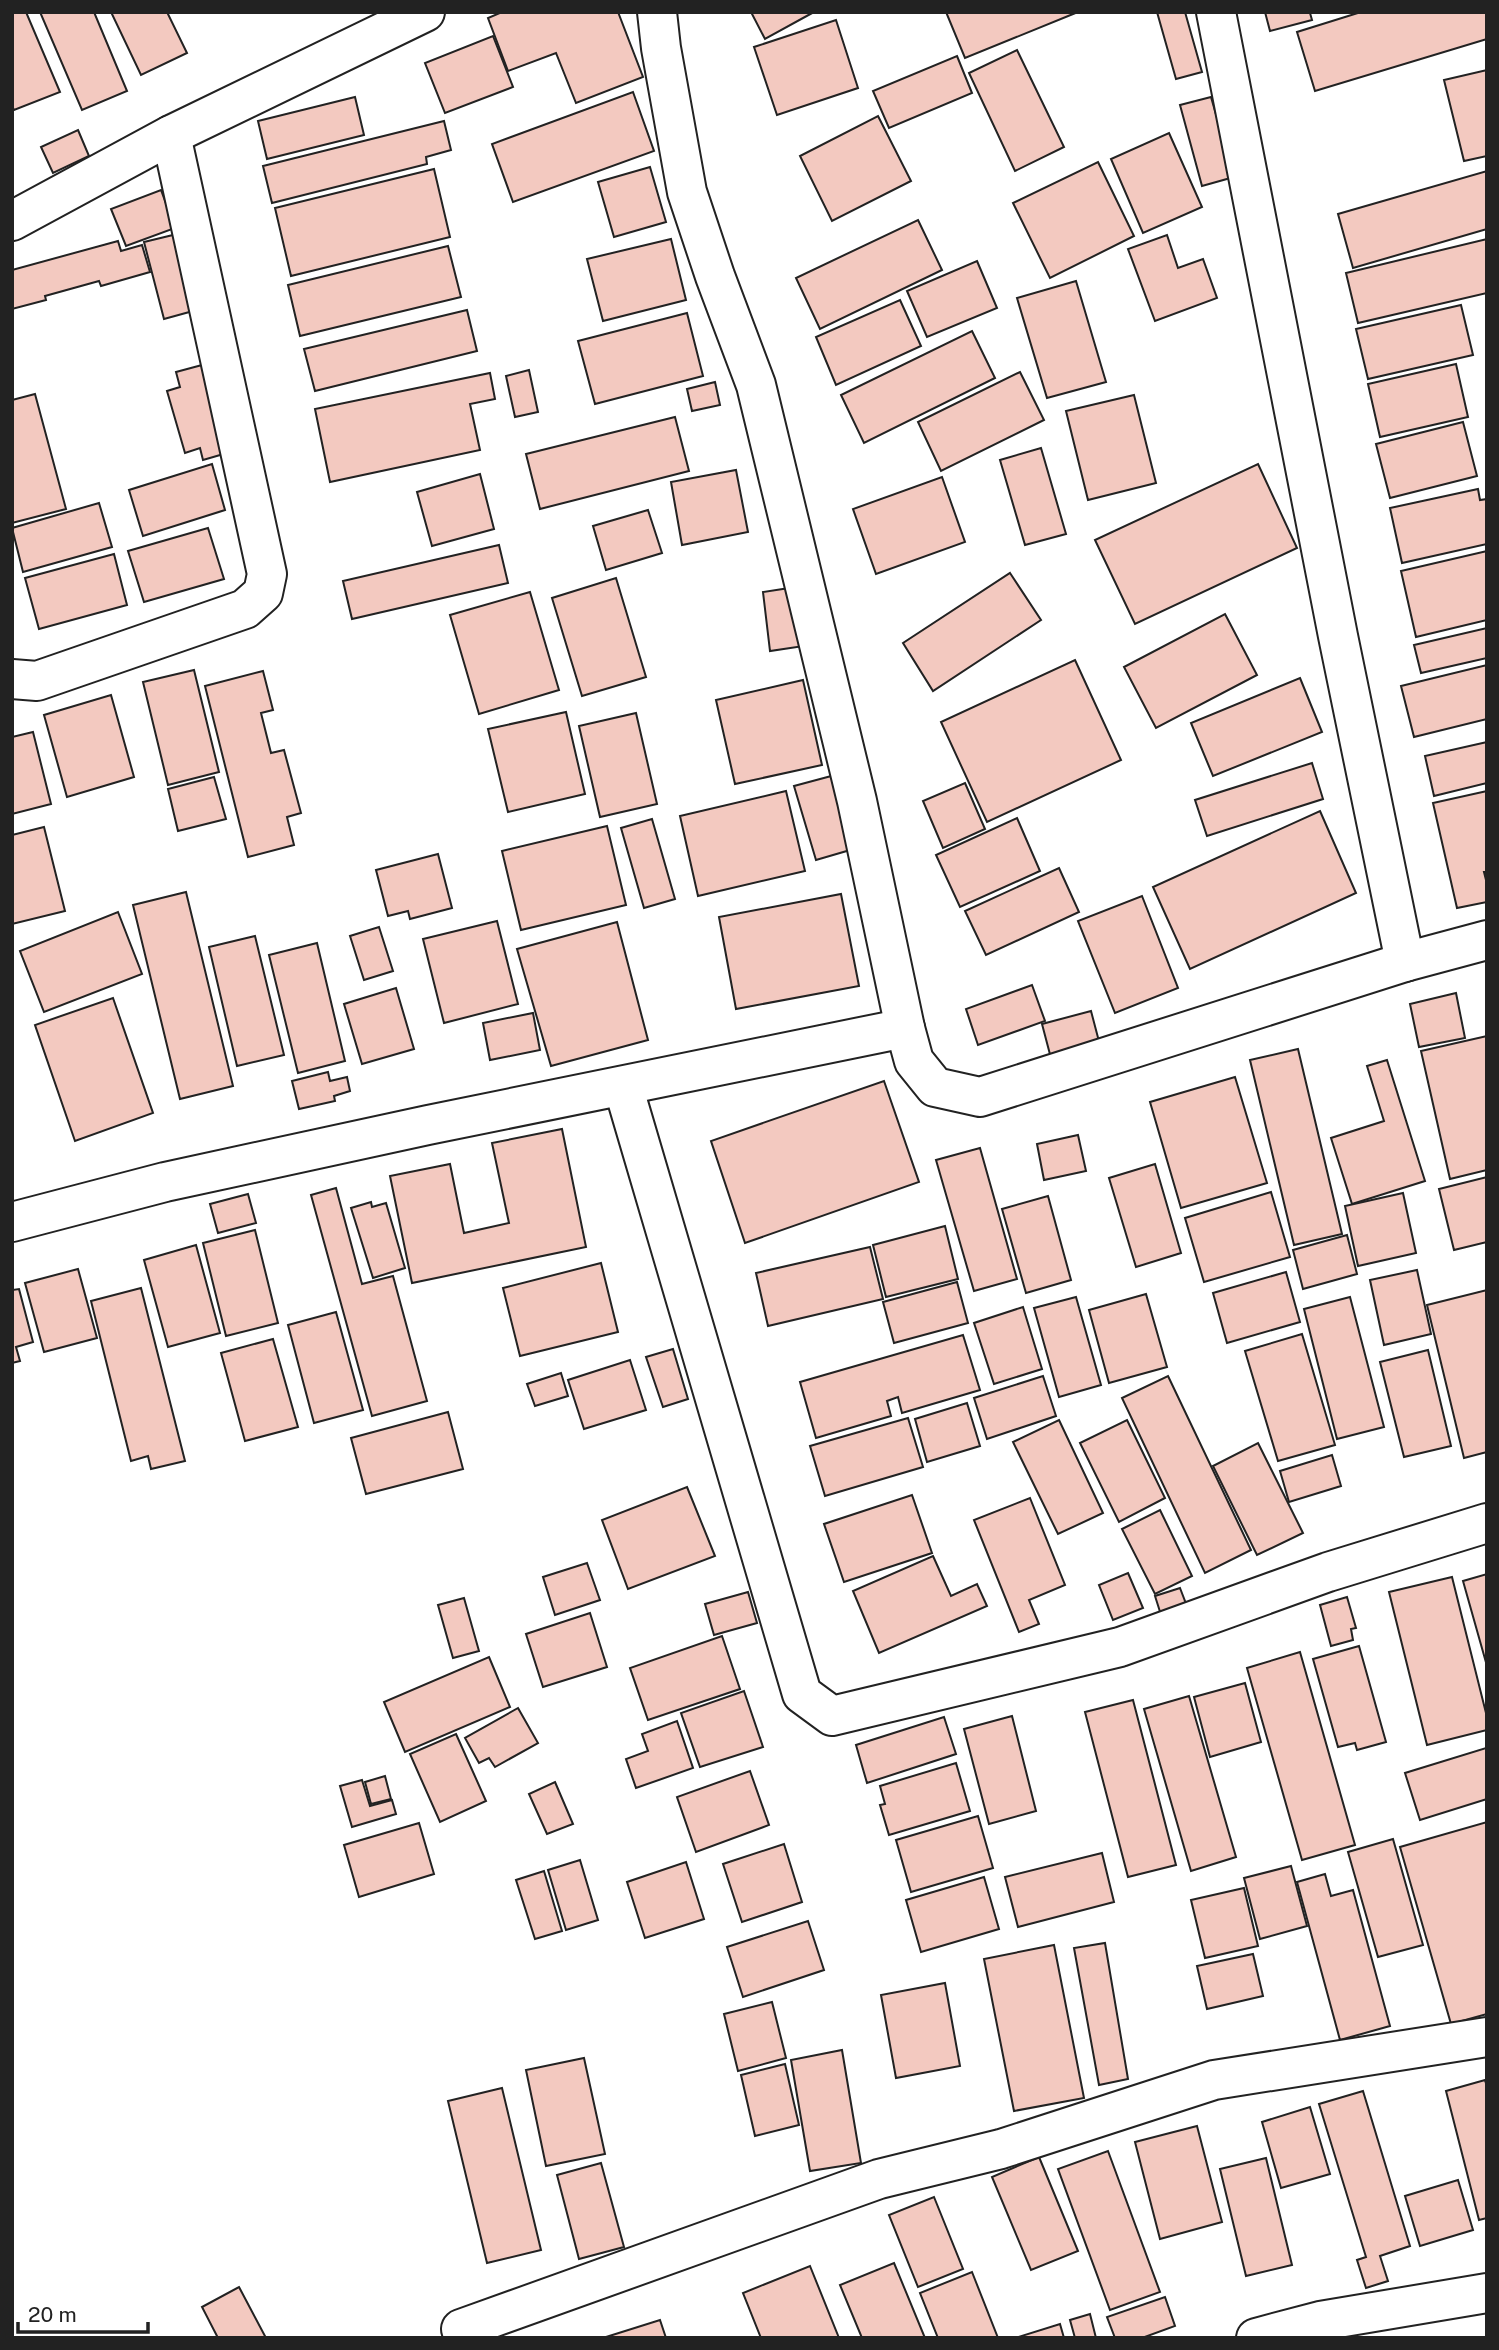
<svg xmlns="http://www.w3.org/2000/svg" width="1499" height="2350" font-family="'Public Sans',sans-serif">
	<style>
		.building { fill: #f3c9c0; stroke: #222; stroke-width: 2 }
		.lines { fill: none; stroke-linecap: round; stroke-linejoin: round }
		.minor-casing { stroke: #222; stroke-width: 42 }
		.minor { stroke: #fff; stroke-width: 38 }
	</style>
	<rect width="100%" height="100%" fill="#fff"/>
	<!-- building -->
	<g class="building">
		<polygon points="12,12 26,12 60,92 14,110 12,106"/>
		<polygon points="40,12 94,12 127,91 82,110"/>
		<polygon points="111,12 167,12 187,53 141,75"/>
		<polygon points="502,12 618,12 643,77 576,103 556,53 508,71 488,18"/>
		<polygon points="751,12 814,12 765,39"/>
		<polygon points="946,12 1078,12 965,58"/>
		<polygon points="1157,12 1185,12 1202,72 1176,79"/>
		<polygon points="1265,12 1313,12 1310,13 1312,20 1270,31"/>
		<polygon points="1361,12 1487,12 1487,39 1315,91 1297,32"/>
		<polygon points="836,20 858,88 777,115 754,47"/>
		<polygon points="493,36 513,87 445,113 425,63"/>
		<polygon points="1017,50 1064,147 1015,171 969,73"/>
		<polygon points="957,56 972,93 889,128 873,91"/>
		<polygon points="1487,70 1487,156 1464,161 1444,80"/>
		<polygon points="633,92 654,151 513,202 492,144"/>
		<polygon points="355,97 364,135 267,159 258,121"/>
		<polygon points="1211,97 1234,177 1202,186 1180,105"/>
		<polygon points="878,116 911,181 832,221 800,156"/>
		<polygon points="444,121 451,150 426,157 427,164 272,203 263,166"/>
		<polygon points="78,130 89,156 53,173 41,147"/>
		<polygon points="1169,133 1202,207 1143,233 1111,159"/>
		<polygon points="1098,162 1134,236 1050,278 1013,203"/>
		<polygon points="650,167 666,222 614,237 598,182"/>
		<polygon points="434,169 450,237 291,276 275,208"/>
		<polygon points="1487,171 1487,229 1353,268 1338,214"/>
		<polygon points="161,190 175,228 126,246 111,209"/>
		<polygon points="918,220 942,270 820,329 796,278"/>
		<polygon points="173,235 193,311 164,319 144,242"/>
		<polygon points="1167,235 1178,268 1203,259 1217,298 1155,321 1128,249"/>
		<polygon points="671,239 686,300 603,321 587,259"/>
		<polygon points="1487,239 1487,293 1358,323 1346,273"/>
		<polygon points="118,241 121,251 142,245 150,272 101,286 99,281 45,296 46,300 12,309 12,270"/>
		<polygon points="448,246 461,297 300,336 288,285"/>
		<polygon points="977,261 997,308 927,337 907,291"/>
		<polygon points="1076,281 1106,382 1047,398 1017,298"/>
		<polygon points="900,300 921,346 836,385 816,337"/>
		<polygon points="1461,305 1473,355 1368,379 1356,329"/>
		<polygon points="467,310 477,351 315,391 304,349"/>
		<polygon points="687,313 703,376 595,404 578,341"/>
		<polygon points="972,331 995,378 864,443 841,395"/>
		<polygon points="1456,364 1468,417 1380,437 1368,384"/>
		<polygon points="202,365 227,453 203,460 200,448 185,453 167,391 180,387 176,372"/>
		<polygon points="529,370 538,412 515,417 506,376"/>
		<polygon points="1020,372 1044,420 941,471 918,422"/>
		<polygon points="490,373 495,399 470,404 480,450 330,482 315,409"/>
		<polygon points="715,382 720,405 692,411 687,389"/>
		<polygon points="35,394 66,509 12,523 12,400"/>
		<polygon points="1134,395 1156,483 1088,500 1066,411"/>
		<polygon points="675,417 689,471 540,509 526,454"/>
		<polygon points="1463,422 1477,476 1390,498 1376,444"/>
		<polygon points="1041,448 1066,534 1025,545 1000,460"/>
		<polygon points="212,464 225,510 143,536 129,490"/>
		<polygon points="1258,464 1297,548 1135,624 1095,540"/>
		<polygon points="736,470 748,532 682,545 671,482"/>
		<polygon points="480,474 494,529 432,546 417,492"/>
		<polygon points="942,477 965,542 876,574 853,509"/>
		<polygon points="1478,489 1480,500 1487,499 1487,544 1402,563 1390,508"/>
		<polygon points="99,503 112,547 23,572 12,528"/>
		<polygon points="648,510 662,553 606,570 593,526"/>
		<polygon points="208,528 224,579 144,602 128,551"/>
		<polygon points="499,545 508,583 352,619 343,581"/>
		<polygon points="1487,551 1487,620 1416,637 1401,571"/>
		<polygon points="114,554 127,605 39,629 25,578"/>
		<polygon points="1010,573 1041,620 933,691 903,643"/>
		<polygon points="616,578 646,677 582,696 552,598"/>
		<polygon points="796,587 804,646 770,651 763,592"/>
		<polygon points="530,592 559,690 479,714 450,615"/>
		<polygon points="1225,614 1257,675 1156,728 1124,667"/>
		<polygon points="1487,628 1487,658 1421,673 1414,645"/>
		<polygon points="1075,660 1121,760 987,822 941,722"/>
		<polygon points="1487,665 1487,719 1414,737 1401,686"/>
		<polygon points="194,670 219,772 168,785 143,682"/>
		<polygon points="263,671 273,710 261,713 271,753 284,750 301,813 287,817 294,845 248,857 205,686"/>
		<polygon points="1300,678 1322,732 1213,776 1191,723"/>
		<polygon points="803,680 822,765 735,784 716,700"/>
		<polygon points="111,695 134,777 67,797 44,715"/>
		<polygon points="566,712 585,794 508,812 488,729"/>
		<polygon points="636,713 657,804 600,817 579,726"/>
		<polygon points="33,732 51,804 12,814 12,737"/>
		<polygon points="1487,742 1487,783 1434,796 1425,756"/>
		<polygon points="1312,763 1323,799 1207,836 1195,800"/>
		<polygon points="835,775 857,848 816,860 794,786"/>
		<polygon points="214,777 226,819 178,831 168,789"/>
		<polygon points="965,783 985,829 943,848 923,801"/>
		<polygon points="786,791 805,871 698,896 680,816"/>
		<polygon points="1487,791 1487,872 1484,872 1487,884 1487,902 1457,908 1433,803"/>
		<polygon points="1320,811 1356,893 1190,969 1153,887"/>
		<polygon points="1017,818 1040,871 960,907 936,855"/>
		<polygon points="652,819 675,899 644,908 621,828"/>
		<polygon points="607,826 626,905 521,930 502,851"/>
		<polygon points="44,827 65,911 12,924 12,835"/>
		<polygon points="438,854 452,908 410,919 408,911 388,916 376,870"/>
		<polygon points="1059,868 1079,912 986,955 965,911"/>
		<polygon points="186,892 233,1086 180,1099 133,905"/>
		<polygon points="841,894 859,986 736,1009 719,917"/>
		<polygon points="1142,896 1178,988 1115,1013 1078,921"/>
		<polygon points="118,912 142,974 44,1012 20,951"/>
		<polygon points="497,921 518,1004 444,1023 423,939"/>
		<polygon points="617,922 648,1040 551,1066 517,949"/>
		<polygon points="379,927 393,971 364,980 350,936"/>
		<polygon points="255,936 284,1055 237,1066 209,947"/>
		<polygon points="317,943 345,1061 298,1073 269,955"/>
		<polygon points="1032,985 1045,1021 978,1045 966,1009"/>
		<polygon points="396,988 414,1049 362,1064 344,1004"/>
		<polygon points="1456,993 1465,1038 1419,1047 1410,1004"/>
		<polygon points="113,998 153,1113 75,1141 35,1025"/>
		<polygon points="1091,1011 1101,1049 1052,1062 1042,1024"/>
		<polygon points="533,1013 540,1050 490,1060 483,1023"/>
		<polygon points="1487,1036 1487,1170 1450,1179 1421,1051"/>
		<polygon points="1298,1049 1342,1234 1294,1245 1250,1060"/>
		<polygon points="1387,1060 1425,1181 1352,1204 1331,1138 1384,1121 1367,1066"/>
		<polygon points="328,1072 330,1081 347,1077 350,1091 334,1096 335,1101 299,1109 292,1081"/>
		<polygon points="1235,1077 1267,1183 1181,1208 1150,1102"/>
		<polygon points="884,1081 919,1182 745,1243 711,1141"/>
		<polygon points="562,1129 586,1247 412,1283 390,1176 450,1164 464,1233 509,1223 492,1143"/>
		<polygon points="1078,1135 1086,1171 1044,1180 1037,1144"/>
		<polygon points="980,1148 1017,1279 974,1291 936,1160"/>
		<polygon points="1155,1164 1181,1253 1136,1267 1109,1178"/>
		<polygon points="1487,1177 1487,1242 1454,1250 1439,1189"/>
		<polygon points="336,1188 362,1284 393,1276 427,1401 372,1416 311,1195"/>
		<polygon points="1271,1192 1290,1257 1204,1282 1185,1218"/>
		<polygon points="1403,1193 1416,1253 1358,1266 1345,1206"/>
		<polygon points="248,1194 256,1223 218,1233 210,1204"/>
		<polygon points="1048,1196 1071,1280 1026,1293 1002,1209"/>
		<polygon points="371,1202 372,1207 386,1203 405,1268 373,1278 351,1208"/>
		<polygon points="945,1226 958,1279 886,1297 873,1245"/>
		<polygon points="255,1230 278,1323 226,1336 203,1243"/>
		<polygon points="1347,1235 1357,1274 1303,1289 1293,1250"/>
		<polygon points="196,1245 220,1333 168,1347 144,1260"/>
		<polygon points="870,1247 883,1299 768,1326 756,1273"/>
		<polygon points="601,1263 618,1332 520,1356 503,1288"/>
		<polygon points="78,1269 97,1338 44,1352 25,1283"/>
		<polygon points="1417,1270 1431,1334 1384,1345 1370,1280"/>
		<polygon points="1286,1272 1300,1322 1227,1343 1213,1293"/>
		<polygon points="957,1282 968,1323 894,1343 883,1302"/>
		<polygon points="141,1288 185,1461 151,1469 148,1456 131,1461 91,1301"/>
		<polygon points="19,1289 33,1342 16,1347 20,1361 12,1363 12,1290"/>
		<polygon points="1487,1290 1487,1452 1464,1458 1427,1305"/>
		<polygon points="1146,1294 1167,1367 1109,1383 1089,1310"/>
		<polygon points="1076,1297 1101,1385 1059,1397 1034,1308"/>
		<polygon points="1350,1297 1384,1427 1337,1439 1304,1309"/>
		<polygon points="1023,1307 1042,1369 994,1384 974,1323"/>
		<polygon points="336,1312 363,1410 314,1423 288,1325"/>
		<polygon points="1302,1334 1335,1445 1278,1461 1245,1351"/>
		<polygon points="963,1335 980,1390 902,1413 898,1397 887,1401 891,1416 816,1438 800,1382"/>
		<polygon points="273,1339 298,1427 245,1441 221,1353"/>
		<polygon points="673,1349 688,1399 663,1407 646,1357"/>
		<polygon points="1428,1350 1451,1446 1404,1457 1380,1362"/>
		<polygon points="630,1360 646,1410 584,1429 568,1380"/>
		<polygon points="561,1373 568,1396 535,1406 527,1384"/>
		<polygon points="1043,1376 1056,1416 987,1439 974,1398"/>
		<polygon points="1168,1376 1251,1550 1205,1573 1122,1398"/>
		<polygon points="967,1403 980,1446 927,1462 915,1419"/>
		<polygon points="448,1412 463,1469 366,1494 351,1438"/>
		<polygon points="908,1418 923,1467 825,1496 810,1446"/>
		<polygon points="1059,1420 1103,1513 1058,1534 1013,1442"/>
		<polygon points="1127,1420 1165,1498 1119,1522 1080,1443"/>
		<polygon points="1258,1443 1303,1533 1257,1555 1213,1466"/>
		<polygon points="1332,1455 1341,1486 1289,1502 1280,1471"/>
		<polygon points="687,1487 715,1556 628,1589 602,1520"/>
		<polygon points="912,1495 932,1553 844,1582 824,1524"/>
		<polygon points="1030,1498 1065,1585 1029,1600 1039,1624 1019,1632 974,1520"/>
		<polygon points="1160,1510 1192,1576 1155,1594 1122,1529"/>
		<polygon points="933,1556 951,1596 977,1584 987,1606 879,1653 853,1591"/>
		<polygon points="587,1563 600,1600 555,1615 543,1577"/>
		<polygon points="1128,1573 1143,1608 1113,1620 1099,1585"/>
		<polygon points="1487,1574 1487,1666 1463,1581"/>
		<polygon points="1452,1577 1487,1717 1487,1730 1427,1745 1389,1592"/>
		<polygon points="1180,1588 1188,1609 1162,1618 1155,1596"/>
		<polygon points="748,1592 757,1623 714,1635 705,1604"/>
		<polygon points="1347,1597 1356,1628 1351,1629 1353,1640 1331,1646 1320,1605"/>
		<polygon points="464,1598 479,1651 453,1658 438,1605"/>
		<polygon points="590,1613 607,1667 543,1687 526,1634"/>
		<polygon points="722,1636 740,1689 648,1720 630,1668"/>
		<polygon points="1359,1646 1386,1742 1357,1750 1355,1743 1338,1747 1313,1659"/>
		<polygon points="1300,1652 1355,1845 1302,1860 1247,1668"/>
		<polygon points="489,1657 510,1707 405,1752 384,1702"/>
		<polygon points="1245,1683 1261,1742 1210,1757 1194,1697"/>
		<polygon points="744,1691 763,1747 700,1767 681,1713"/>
		<polygon points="1189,1696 1236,1857 1191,1871 1144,1709"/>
		<polygon points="1133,1700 1176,1865 1128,1877 1085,1712"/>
		<polygon points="518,1708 538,1743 495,1767 489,1758 479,1763 465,1738"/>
		<polygon points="1012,1716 1036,1811 989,1824 964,1729"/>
		<polygon points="944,1717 956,1754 867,1783 856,1745"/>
		<polygon points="677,1721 693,1768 636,1788 626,1759 648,1751 642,1734"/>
		<polygon points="456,1734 486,1801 440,1822 410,1754"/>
		<polygon points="1486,1748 1487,1799 1420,1820 1405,1773"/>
		<polygon points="956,1763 970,1811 889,1835 880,1805 885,1804 880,1786"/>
		<polygon points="750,1771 769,1825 696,1852 677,1797"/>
		<polygon points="385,1776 391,1799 371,1804 365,1782"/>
		<polygon points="362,1780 370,1806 392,1800 396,1814 352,1827 340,1786"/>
		<polygon points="555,1782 573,1824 547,1834 529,1794"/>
		<polygon points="978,1816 993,1868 911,1892 896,1840"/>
		<polygon points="1487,1822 1487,2014 1451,2024 1400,1847"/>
		<polygon points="419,1823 434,1874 359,1897 344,1845"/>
		<polygon points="1393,1839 1423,1945 1378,1957 1348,1852"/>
		<polygon points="784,1844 802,1902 742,1922 723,1864"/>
		<polygon points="1102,1853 1114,1902 1018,1927 1005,1877"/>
		<polygon points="580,1860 598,1920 566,1930 548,1870"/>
		<polygon points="686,1862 704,1919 645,1938 627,1882"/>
		<polygon points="1291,1866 1307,1926 1260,1939 1244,1878"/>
		<polygon points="544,1871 562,1931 535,1939 516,1880"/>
		<polygon points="1325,1874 1331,1896 1353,1890 1390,2026 1340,2040 1297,1882"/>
		<polygon points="984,1877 999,1929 921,1952 906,1900"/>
		<polygon points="1244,1888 1258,1946 1205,1958 1191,1900"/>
		<polygon points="808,1921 824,1970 743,1997 727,1947"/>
		<polygon points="1105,1943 1128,2079 1099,2085 1074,1948"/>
		<polygon points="1054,1945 1084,2098 1014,2111 984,1959"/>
		<polygon points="1253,1954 1263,1996 1207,2009 1197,1966"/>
		<polygon points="945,1983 960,2066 896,2078 881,1995"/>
		<polygon points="772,2002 786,2058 738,2071 724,2014"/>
		<polygon points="842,2050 861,2163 810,2171 791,2060"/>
		<polygon points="584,2058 605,2154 546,2166 526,2070"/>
		<polygon points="785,2064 799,2125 755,2136 741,2075"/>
		<polygon points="1485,2080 1487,2087 1487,2218 1479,2220 1446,2091"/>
		<polygon points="502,2088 541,2250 487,2263 448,2101"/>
		<polygon points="1363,2091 1410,2246 1380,2256 1388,2281 1366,2288 1357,2260 1366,2257 1319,2104"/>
		<polygon points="1310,2107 1330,2174 1281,2188 1262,2122"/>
		<polygon points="1197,2126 1222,2222 1160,2239 1135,2142"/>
		<polygon points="1108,2151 1160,2292 1110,2310 1058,2169"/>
		<polygon points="1039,2157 1078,2251 1031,2270 992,2177"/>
		<polygon points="1266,2158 1292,2265 1246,2276 1220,2169"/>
		<polygon points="601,2163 624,2247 579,2259 557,2175"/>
		<polygon points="1458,2180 1473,2230 1420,2246 1405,2196"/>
		<polygon points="934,2197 963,2269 918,2287 889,2215"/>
		<polygon points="894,2263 925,2338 862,2338 840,2285"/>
		<polygon points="810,2266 839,2338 761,2338 743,2293"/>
		<polygon points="972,2272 998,2338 938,2338 920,2293"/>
		<polygon points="239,2287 266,2338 218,2338 202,2307"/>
		<polygon points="1165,2297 1175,2326 1142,2338 1115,2338 1107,2317"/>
		<polygon points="1090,2314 1096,2338 1075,2338 1070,2320"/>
		<polygon points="660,2320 666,2338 607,2338 606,2337"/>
		<polygon points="1060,2324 1064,2338 1015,2338"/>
	</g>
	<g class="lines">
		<!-- minor casing -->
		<g class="minor-casing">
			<g id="minor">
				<polyline points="657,12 661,48 687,192 715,276 756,385 857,801 905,1028 914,1061 935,1087 980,1097 1405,962 1487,940"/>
				<polyline points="1216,12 1338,636 1405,962"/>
				<polyline points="12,221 171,135 425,12"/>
				<polyline points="12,679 37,681 245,609 263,593 267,574 171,135"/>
				<polyline points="623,1086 802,1694 832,1716 1120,1647 1328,1572 1487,1523"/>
				<polyline points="12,1222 165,1182 428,1125 905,1028"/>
				<polyline points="461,2329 879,2179 1001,2149 1214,2080 1487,2037"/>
				<polyline points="1256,2338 1320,2321 1487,2293"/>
			</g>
		</g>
		<!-- minor -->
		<use href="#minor" class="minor"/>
	</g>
	<!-- border -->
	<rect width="1499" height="2350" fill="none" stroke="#222222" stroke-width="28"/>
	<!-- scale -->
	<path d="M18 2322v10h130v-10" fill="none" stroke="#222222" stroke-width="3.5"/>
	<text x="28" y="2322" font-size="21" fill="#222222" stroke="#ffffff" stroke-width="5" paint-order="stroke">20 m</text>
</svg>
